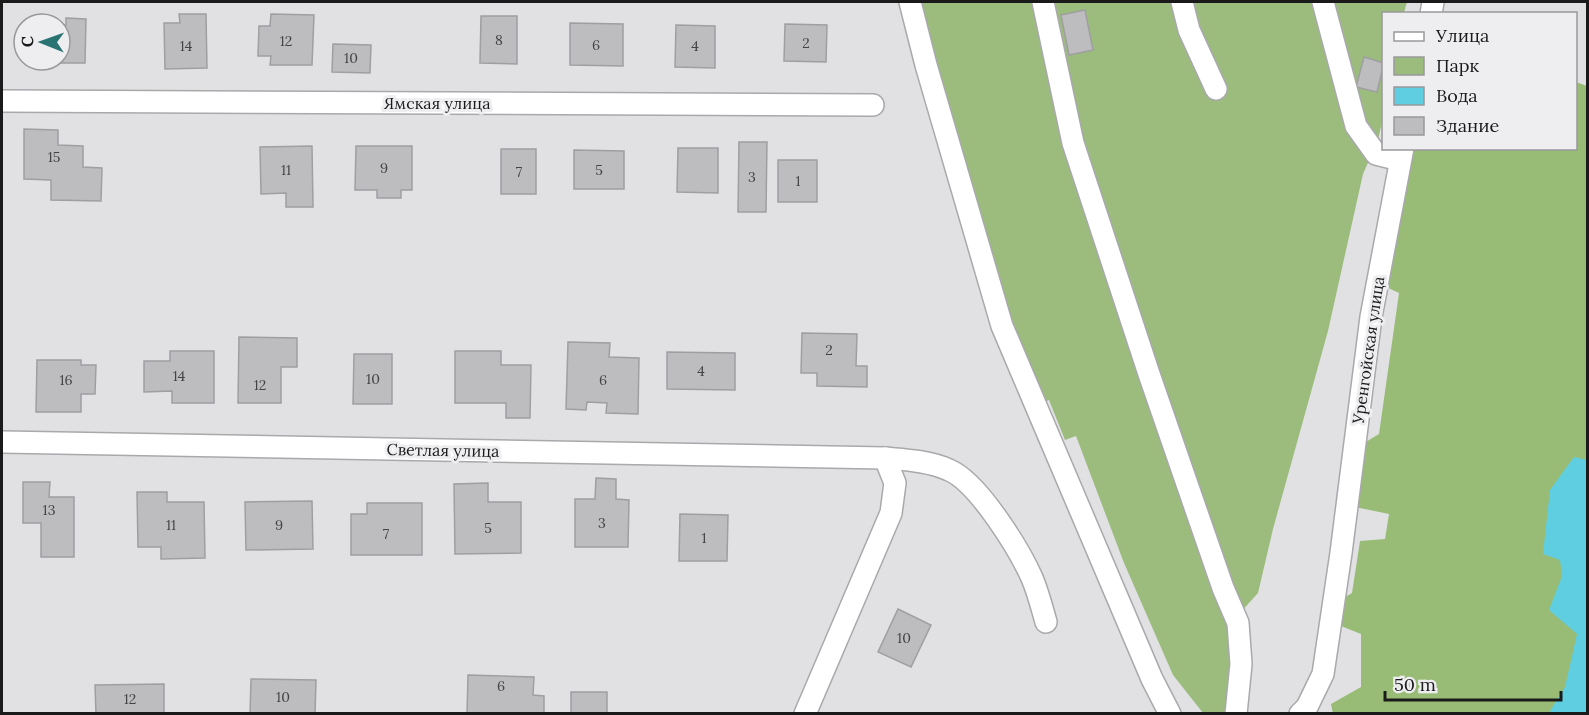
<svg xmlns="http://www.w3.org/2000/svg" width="1589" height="715" font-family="Lora,serif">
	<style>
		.green { fill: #9cbc7d }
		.forest { fill: #98bc75 }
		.water { fill: #5fcee1 }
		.building { fill: #bdbdc0; stroke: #9f9fa2; stroke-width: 1.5 }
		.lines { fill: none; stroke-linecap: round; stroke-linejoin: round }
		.street-casing { stroke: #a9a9ac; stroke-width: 24 }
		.street { stroke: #fff; stroke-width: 21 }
		.labels { text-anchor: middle; stroke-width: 6; stroke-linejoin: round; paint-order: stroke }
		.number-label { font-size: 14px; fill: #434344 }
		.street-label { font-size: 16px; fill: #1a1a1b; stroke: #eeeef1 }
	</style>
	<rect width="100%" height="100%" fill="#e1e1e4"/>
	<!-- green -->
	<polygon class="green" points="920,2 1407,2 1404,13 1384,14 1384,113 1378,140 1363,174 1328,331 1273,529 1258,593 1230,624 1234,664 1228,713 1203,713 1173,675 1124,563 1076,436 1065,440 1049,400 1042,403 1014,331 933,59"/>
	<!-- forest -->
	<polygon class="forest" points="1576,82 1587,86 1587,713 1333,714 1331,704 1361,687 1361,634 1336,624 1340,600 1352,593 1360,541 1385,539 1389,514 1355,507 1364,443 1379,434 1399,293 1382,285 1404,149 1576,148"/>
	<!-- water -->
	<polygon class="water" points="1574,457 1587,460 1587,713 1552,713 1550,711 1565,687 1577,634 1549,610 1562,576 1560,560 1543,554 1550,490"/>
	<!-- building -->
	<g class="building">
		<polygon points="1085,10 1093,50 1069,55 1061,15"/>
		<polygon points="179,14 206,14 207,68 165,69 164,23 180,23"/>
		<polygon points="271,14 314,15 312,65 270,65 271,56 258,56 259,26 270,26"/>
		<polygon points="481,16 517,16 517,64 480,63"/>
		<polygon points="66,18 86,19 85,63 42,63 42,60 60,60 60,25 66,25"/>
		<polygon points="570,23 623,24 623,66 570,65"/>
		<polygon points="785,24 827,25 826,62 784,61"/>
		<polygon points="676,25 715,26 715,68 675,67"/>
		<polygon points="333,44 371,45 370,73 332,72"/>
		<polygon points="1364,57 1384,63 1377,92 1356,87"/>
		<polygon points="24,129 58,130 58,145 83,146 83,167 102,168 101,201 51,200 51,180 24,179"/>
		<polygon points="739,142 767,142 766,212 738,212"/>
		<polygon points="312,146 313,207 286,207 286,193 261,194 260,147"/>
		<polygon points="356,146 412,146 412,190 401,190 401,198 377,198 377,190 355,190"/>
		<polygon points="678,148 718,148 718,193 677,192"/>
		<rect x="501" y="149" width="35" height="45"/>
		<polygon points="574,150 624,151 624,189 574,189"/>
		<rect x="778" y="160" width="39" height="42"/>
		<polygon points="802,333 857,334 856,366 867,366 867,387 817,386 817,373 801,373"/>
		<polygon points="239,337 297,338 297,367 281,367 281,403 238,403"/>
		<polygon points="568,342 610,343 609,357 639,358 638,414 606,413 607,403 587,402 586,410 566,409"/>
		<polygon points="170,351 214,351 214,403 172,403 172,391 144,392 144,361 170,361"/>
		<polygon points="455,351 501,351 501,365 531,365 530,418 506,418 506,403 455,403"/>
		<polygon points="667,352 735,353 735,390 667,389"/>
		<polygon points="354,354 392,354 392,404 353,404"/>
		<polygon points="37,360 81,360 81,365 96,365 95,394 81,394 81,412 36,412"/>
		<polygon points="596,478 616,479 616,499 629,500 628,547 575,547 575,499 595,499"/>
		<polygon points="23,482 50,482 49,497 74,497 74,557 41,557 41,523 23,523"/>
		<polygon points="488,483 488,502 521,502 521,553 455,554 454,484"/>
		<polygon points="137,492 167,492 167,502 204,502 205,558 161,559 161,547 138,547"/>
		<polygon points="312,501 313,549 246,550 245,502"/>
		<polygon points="367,503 422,503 422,555 351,555 351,514 367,514"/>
		<polygon points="680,514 728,515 727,561 679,561"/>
		<polygon points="898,609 931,625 911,667 878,652"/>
		<polygon points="468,675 534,677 533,695 544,696 544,714 467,714"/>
		<polygon points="251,679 316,680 315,714 250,714"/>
		<polygon points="164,684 164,714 96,714 95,685"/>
		<rect x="571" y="692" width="36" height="22"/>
	</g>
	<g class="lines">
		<!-- street casing -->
		<g class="street-casing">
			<g id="street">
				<polyline points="910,2 926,65 1002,326 1152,679 1170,714"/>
				<polyline points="1043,2 1073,143 1149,374 1223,588 1238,623 1241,664 1236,714"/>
				<polyline points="1182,2 1189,30 1216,89"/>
				<polyline points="1323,2 1356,126 1376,154 1400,160"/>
				<polyline points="1431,14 1433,2"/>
				<polyline points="2,101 873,105"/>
				<path d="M2 442 885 458C907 460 929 461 949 470 978 482 1019 549 1032 578 1038 592 1042 608 1046 622"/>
				<polyline points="805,714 891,513 895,483 885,458"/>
				<polyline points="1300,714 1307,707 1323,674 1341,553 1371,317 1403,148"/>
			</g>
		</g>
		<!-- street -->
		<use href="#street" class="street"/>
	</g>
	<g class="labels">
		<!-- number labels -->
		<g class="number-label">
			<text x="499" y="45">8</text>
			<text x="286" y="46">12</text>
			<text x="806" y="48">2</text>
			<text x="596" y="50">6</text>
			<text x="186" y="51">14</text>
			<text x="695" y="51">4</text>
			<text x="351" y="63">10</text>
			<text x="54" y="162">15</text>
			<text x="384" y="173">9</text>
			<text x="286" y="175">11</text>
			<text x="599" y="175">5</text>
			<text x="519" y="177">7</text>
			<text x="752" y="182">3</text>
			<text x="798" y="186">1</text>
			<text x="829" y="355">2</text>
			<text x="701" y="376">4</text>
			<text x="179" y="381">14</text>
			<text x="373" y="384">10</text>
			<text x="66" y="385">16</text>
			<text x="603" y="385">6</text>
			<text x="260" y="390">12</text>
			<text x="49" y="515">13</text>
			<text x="602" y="528">3</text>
			<text x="171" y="530">11</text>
			<text x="279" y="530">9</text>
			<text x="488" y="533">5</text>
			<text x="386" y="539">7</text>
			<text x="704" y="543">1</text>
			<text x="904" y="643">10</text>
			<text x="501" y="691">6</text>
			<text x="283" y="702">10</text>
			<text x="130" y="704">12</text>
		</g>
		<!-- street labels -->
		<g class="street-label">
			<text x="437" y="109">Ямская улица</text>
			<text transform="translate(1368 350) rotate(-82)" y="6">Уренгойская улица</text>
			<text transform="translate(443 450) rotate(1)" y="6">Светлая улица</text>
		</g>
	</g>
	<!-- border -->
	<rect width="1589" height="715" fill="none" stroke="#1a1a1b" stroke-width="6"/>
	<!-- legend -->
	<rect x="1382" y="12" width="195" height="138" fill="#eeeef1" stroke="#99999b" stroke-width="1.5"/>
	<rect x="1394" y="32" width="30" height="9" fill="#ffffff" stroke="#99999b" stroke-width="1.5"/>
	<text x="1436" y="42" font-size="18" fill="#1a1a1b">Улица</text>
	<rect x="1394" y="57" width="30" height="18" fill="#9cbc7d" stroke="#99999b" stroke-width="1.5"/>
	<text x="1436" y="72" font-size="18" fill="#1a1a1b">Парк</text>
	<rect x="1394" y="87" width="30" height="18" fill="#5fcee1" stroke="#99999b" stroke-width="1.5"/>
	<text x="1436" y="102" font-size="18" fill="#1a1a1b">Вода</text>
	<rect x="1394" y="117" width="30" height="18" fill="#bdbdc0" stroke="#99999b" stroke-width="1.5"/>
	<text x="1436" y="132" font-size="18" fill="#1a1a1b">Здание</text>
	<!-- north arrow -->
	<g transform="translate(42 42) rotate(271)"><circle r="28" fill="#eeeef1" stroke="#99999b" stroke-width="1.5"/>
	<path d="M0-4.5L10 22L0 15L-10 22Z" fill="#297372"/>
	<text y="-9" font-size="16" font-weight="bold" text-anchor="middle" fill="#1a1a1b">С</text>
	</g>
	<!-- scale -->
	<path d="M1385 691v9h176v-9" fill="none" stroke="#1a1a1b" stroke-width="3"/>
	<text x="1394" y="691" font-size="18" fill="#1a1a1b" stroke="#eeeef1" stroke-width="4.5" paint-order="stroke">50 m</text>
</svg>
